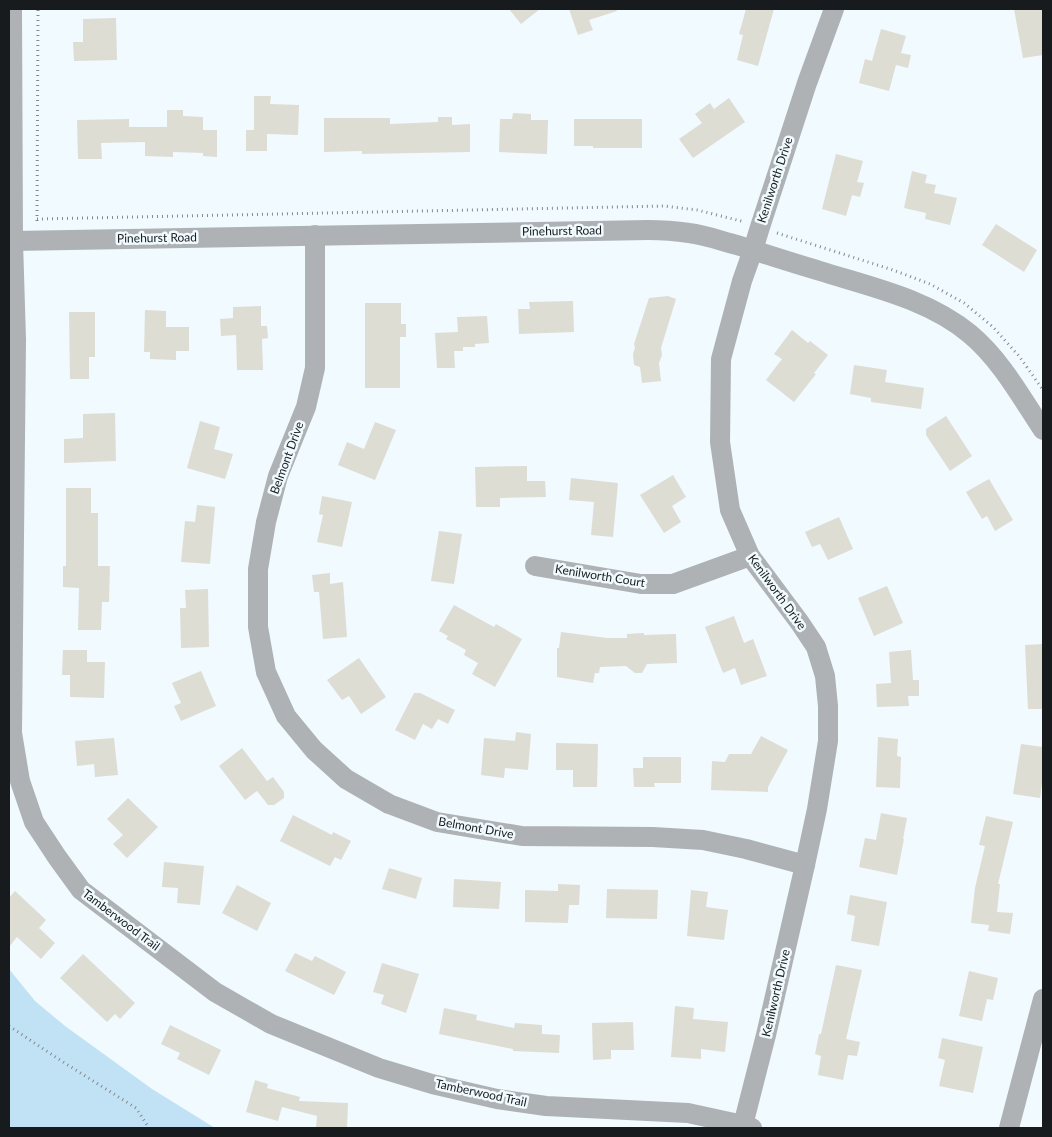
<svg xmlns="http://www.w3.org/2000/svg" width="1052" height="1137" font-family="Lato,sans-serif">
	<style>
		.green { fill: #c1e2f5 }
		.building { fill: #deddd4 }
		.lines { fill: none; stroke-linecap: round; stroke-linejoin: round }
		.path { stroke: #83898d; stroke-width: 3; stroke-dasharray: 1 4; stroke-linecap: butt }
		.minor { stroke: #aeb2b4; stroke-width: 20 }
		.labels { text-anchor: middle; stroke-width: 5; stroke-linejoin: round; paint-order: stroke }
		.street-label { font-size: 12px; fill: #181b1d; stroke: #f0faff }
	</style>
	<rect width="100%" height="100%" fill="#f0faff"/>
	<!-- green -->
	<polygon class="green" points="9,969 35,1001 65,1026 152,1089 215,1128 9,1128"/>
	<!-- building -->
	<g class="building">
		<polygon points="509,9 540,9 521,24"/>
		<polygon points="569,9 616,9 617,11 589,20 593,30 578,35"/>
		<polygon points="746,9 774,9 758,66 737,60 743,35 739,34"/>
		<polygon points="1014,9 1043,9 1043,55 1023,58"/>
		<polygon points="116,18 117,60 74,61 73,42 83,42 83,19"/>
		<polygon points="881,29 906,36 901,53 911,55 908,68 896,65 889,91 859,83 865,59 872,61"/>
		<polygon points="254,96 271,96 270,104 299,105 298,135 267,134 267,151 246,151 246,130 254,130"/>
		<polygon points="729,98 745,122 693,158 679,139 702,123 695,114 710,103 714,109"/>
		<polygon points="167,110 183,110 183,116 203,117 203,130 217,130 217,157 203,156 203,153 173,152 173,157 145,156 145,142 101,143 102,159 78,159 77,120 129,119 129,127 167,127"/>
		<polygon points="513,113 531,114 531,120 548,120 547,154 499,152 500,119 512,119"/>
		<polygon points="438,117 452,117 452,125 470,124 470,152 362,154 362,151 324,152 324,118 390,118 390,124 438,122"/>
		<polygon points="574,119 642,119 642,148 593,148 593,146 574,146"/>
		<polygon points="836,154 863,161 857,182 864,183 860,197 852,195 846,216 822,209"/>
		<polygon points="912,171 927,175 925,183 936,185 934,193 957,198 950,225 925,219 926,213 904,208"/>
		<polygon points="996,224 1037,250 1024,272 982,245"/>
		<polygon points="668,296 676,299 661,348 662,355 659,363 661,381 642,383 640,367 634,365 633,354 635,348 634,344 649,298"/>
		<polygon points="573,301 574,332 519,334 518,309 530,309 529,302"/>
		<polygon points="365,303 401,303 401,324 406,324 406,337 400,337 400,388 365,388"/>
		<polygon points="261,306 261,326 267,326 268,338 262,339 263,370 237,370 236,335 221,336 220,319 233,318 233,307"/>
		<polygon points="145,310 166,311 166,327 189,327 189,351 176,351 176,360 150,359 150,352 144,352"/>
		<polygon points="69,312 95,312 95,357 89,357 89,379 70,379"/>
		<polygon points="487,316 489,343 475,344 475,347 463,347 463,351 454,351 455,368 437,368 435,333 458,332 457,317"/>
		<polygon points="792,330 808,343 810,341 828,355 814,373 816,374 794,402 766,380 782,359 774,354"/>
		<polygon points="854,365 887,370 885,382 924,388 921,409 871,402 871,398 850,394"/>
		<polygon points="115,413 116,461 64,463 64,439 83,438 83,414"/>
		<polygon points="946,416 972,456 950,471 926,435 926,429"/>
		<polygon points="200,421 220,427 214,449 233,454 225,479 187,468"/>
		<polygon points="375,422 396,430 375,480 338,465 347,442 364,449"/>
		<polygon points="527,466 527,481 545,481 546,497 500,498 500,507 476,507 475,467"/>
		<polygon points="673,475 686,497 672,506 681,522 664,533 640,495"/>
		<polygon points="571,478 618,483 613,537 591,535 594,502 569,500"/>
		<polygon points="989,479 1013,520 995,531 987,516 982,519 966,492"/>
		<polygon points="66,488 91,488 91,513 98,513 98,566 110,566 109,602 102,602 101,630 78,630 79,588 63,587 63,566 66,566"/>
		<polygon points="322,496 352,502 342,547 317,542 323,515 319,514"/>
		<polygon points="197,505 215,507 210,564 181,562 185,521 195,522"/>
		<polygon points="839,517 853,549 828,560 820,544 812,547 805,532"/>
		<polygon points="439,531 462,534 454,584 431,581"/>
		<polygon points="330,573 330,584 343,582 347,637 323,639 319,592 314,592 312,575"/>
		<polygon points="887,586 903,623 874,636 858,598"/>
		<polygon points="208,589 209,647 181,648 180,608 186,608 185,590"/>
		<polygon points="454,605 494,627 496,624 522,639 495,687 472,674 478,663 464,655 466,650 446,639 448,636 439,631"/>
		<polygon points="734,616 744,643 753,639 767,676 741,685 735,668 723,673 705,627"/>
		<polygon points="561,632 607,638 627,638 627,634 644,633 644,635 676,634 677,663 647,664 642,673 635,673 626,666 600,667 599,673 595,673 593,683 557,677 557,648 559,648"/>
		<polygon points="1043,644 1043,709 1028,709 1025,645"/>
		<polygon points="63,650 87,650 87,662 105,662 104,698 70,697 70,675 62,675"/>
		<polygon points="911,650 913,680 919,680 919,696 908,696 909,706 877,707 876,684 891,683 889,652"/>
		<polygon points="359,658 386,697 361,714 349,696 342,700 327,680"/>
		<polygon points="201,671 216,706 181,721 174,706 181,703 172,683"/>
		<polygon points="414,693 420,693 455,710 448,724 438,719 432,729 423,724 415,740 395,730"/>
		<polygon points="516,732 531,734 528,770 505,768 504,778 481,775 484,738 515,741"/>
		<polygon points="761,736 788,750 768,787 768,792 711,790 712,761 725,762 729,754 751,754"/>
		<polygon points="878,737 898,739 897,756 901,757 900,788 876,787"/>
		<polygon points="114,738 118,775 95,777 94,764 77,766 75,741"/>
		<polygon points="556,743 598,744 597,787 573,787 573,770 556,770"/>
		<polygon points="1021,744 1043,747 1043,776 1040,798 1013,794"/>
		<polygon points="242,748 267,781 273,777 284,792 284,798 274,805 268,805 257,791 245,800 219,766"/>
		<polygon points="643,757 681,757 681,783 654,783 655,787 634,787 633,768 643,768"/>
		<polygon points="128,798 158,827 127,858 113,844 123,835 107,819"/>
		<polygon points="881,813 907,818 903,839 904,839 897,875 859,867 865,838 876,840"/>
		<polygon points="293,815 332,835 333,832 351,841 341,860 335,857 330,866 280,841"/>
		<polygon points="986,816 1013,822 998,884 1000,884 997,912 1013,913 1010,934 988,931 989,925 971,923 975,888 985,846 979,845"/>
		<polygon points="164,862 204,866 200,905 177,903 178,888 162,887"/>
		<polygon points="389,868 422,878 416,899 382,889"/>
		<polygon points="454,879 501,882 499,909 453,907"/>
		<polygon points="558,884 580,885 579,905 569,905 568,923 525,922 525,890 558,891"/>
		<polygon points="237,885 271,903 257,931 222,913"/>
		<polygon points="607,889 658,890 657,919 606,918"/>
		<polygon points="691,890 708,892 706,907 728,910 724,940 687,936"/>
		<polygon points="15,891 46,920 39,928 55,943 41,959 17,937 9,947 9,898"/>
		<polygon points="850,895 887,902 879,946 851,941 855,916 847,914"/>
		<polygon points="295,953 312,961 315,956 346,972 334,995 285,971"/>
		<polygon points="83,954 135,1003 120,1019 115,1014 107,1022 60,978"/>
		<polygon points="382,963 419,974 406,1013 381,1004 384,995 373,992"/>
		<polygon points="836,965 862,970 846,1039 860,1042 857,1056 848,1055 843,1080 818,1075 821,1056 815,1054 819,1034 821,1034"/>
		<polygon points="969,971 998,978 993,1000 987,999 982,1021 959,1016"/>
		<polygon points="675,1006 694,1008 693,1019 728,1022 725,1052 701,1049 701,1059 671,1057"/>
		<polygon points="444,1008 477,1015 476,1020 514,1028 515,1023 542,1025 542,1034 560,1035 559,1053 513,1051 513,1049 439,1034"/>
		<polygon points="633,1022 634,1050 611,1050 611,1059 593,1060 592,1023"/>
		<polygon points="170,1025 221,1050 209,1075 177,1059 180,1053 161,1044"/>
		<polygon points="942,1038 983,1047 973,1093 939,1086 945,1060 938,1058"/>
		<polygon points="255,1080 268,1084 267,1088 300,1097 299,1101 348,1103 347,1128 316,1128 317,1116 282,1107 278,1121 246,1112"/>
	</g>
	<g class="lines">
		<!-- path -->
		<g class="path">
			<polyline points="37,219 664,206 697,210 745,222"/>
			<polyline points="37,221 38,9"/>
			<polyline points="777,233 893,270 930,284 964,303 993,327 1019,356 1043,390"/>
			<polyline points="9,1026 60,1060 136,1108 149,1128"/>
		</g>
		<!-- minor -->
		<g class="minor">
			<polyline points="12,9 13,241 16,340 12,733 20,781 34,822 57,857 81,890 215,992 271,1024 379,1068 432,1084 497,1099 546,1106 688,1113 743,1125 752,1128"/>
			<polyline points="315,235 315,368 306,407 278,476 266,522 258,569 258,627 266,672 286,716 314,750 346,779 389,804 437,822 522,836 653,837 703,840 746,849 805,865"/>
			<path d="M13 241 648 230C662 230 676 231 689 233 706 235 721 241 737 245 765 254 793 263 820 271 871 287 928 299 970 334 1001 360 1021 397 1043 430"/>
			<polyline points="535,566 641,584 673,584 750,556"/>
			<polyline points="743,1125 766,1035 805,865 817,809 828,741 828,706 825,676 816,647 800,623 750,556 730,510 720,442 721,359 742,281 753,250 760,227 807,83 834,9"/>
			<polyline points="1009,1128 1043,999"/>
		</g>
	</g>
	<g class="labels">
		<!-- street labels -->
		<g class="street-label">
			<text transform="translate(775 180) rotate(-72)" y="4">Kenilworth Drive</text>
			<text transform="translate(562 231) rotate(-1)" y="4">Pinehurst Road</text>
			<text transform="translate(157 238) rotate(-1)" y="4">Pinehurst Road</text>
			<text transform="translate(287 458) rotate(-70)" y="4">Belmont Drive</text>
			<text transform="translate(600 576) rotate(9)" y="4">Kenilworth Court</text>
			<text transform="translate(777 592) rotate(54)" y="4">Kenilworth Drive</text>
			<text transform="translate(476 828) rotate(10)" y="4">Belmont Drive</text>
			<text transform="translate(121 920) rotate(37)" y="4">Tamberwood Trail</text>
			<text transform="translate(776 993) rotate(-77)" y="4">Kenilworth Drive</text>
			<text transform="translate(481 1093) rotate(12)" y="4">Tamberwood Trail</text>
		</g>
	</g>
	<!-- border -->
	<rect width="1052" height="1137" fill="none" stroke="#181b1d" stroke-width="20"/>
</svg>
